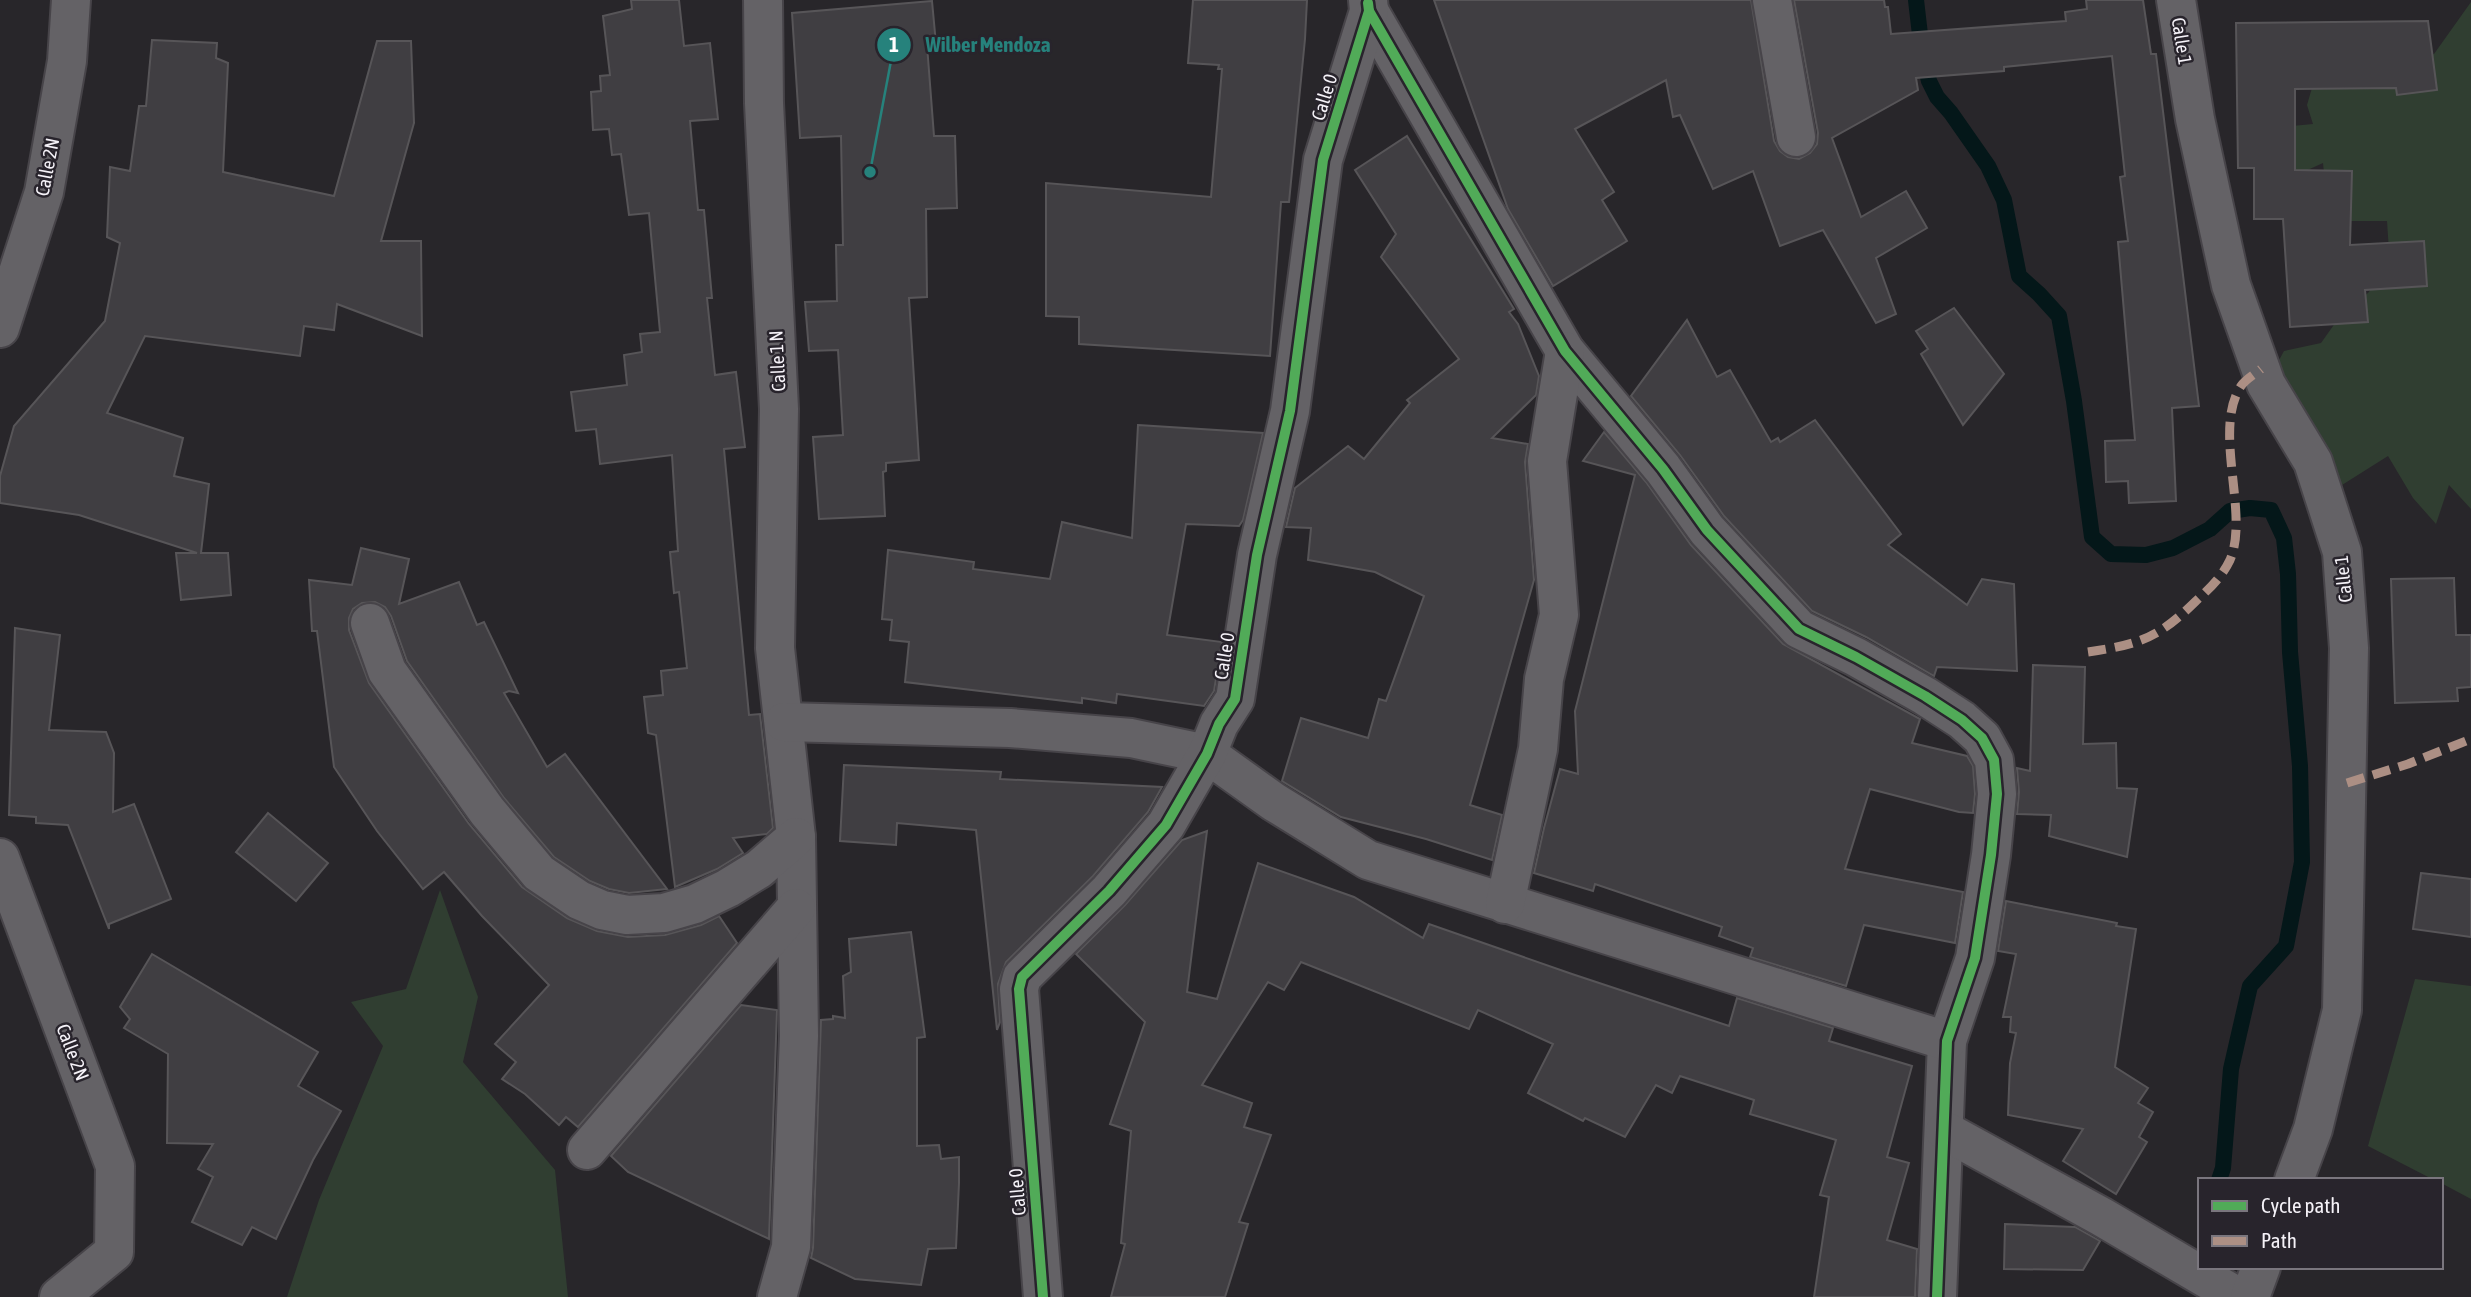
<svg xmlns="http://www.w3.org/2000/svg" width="2471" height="1297" font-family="'Asap Condensed',sans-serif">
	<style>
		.green { fill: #303e31 }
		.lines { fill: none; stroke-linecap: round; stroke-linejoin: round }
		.stream { stroke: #041719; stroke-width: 16 }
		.building { fill: #403e42; stroke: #575558; stroke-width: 2 }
		.street-casing { stroke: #474449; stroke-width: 42 }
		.street { stroke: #646266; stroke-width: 38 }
		.quiet { stroke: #ac8f84; stroke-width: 9; stroke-dasharray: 18 9; stroke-linecap: butt }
		.cycleway-casing { stroke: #28242c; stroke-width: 15 }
		.cycleway { stroke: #51ab58; stroke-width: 10 }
		.labels { text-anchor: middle; stroke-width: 5; stroke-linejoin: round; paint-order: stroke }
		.street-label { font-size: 19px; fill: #f5f2f8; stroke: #28242c }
		.leader { fill: none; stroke: #26827c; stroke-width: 2.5 }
		.callout-dot { fill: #26827c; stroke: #28242c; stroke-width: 2.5 }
		.mark-label { font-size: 21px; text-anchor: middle; font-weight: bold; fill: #fff }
		.callout-label { font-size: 21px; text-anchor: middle; font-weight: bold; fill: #26827c; stroke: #28242c; stroke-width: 5; stroke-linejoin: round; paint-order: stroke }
	</style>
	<rect width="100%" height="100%" fill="#28262a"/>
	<!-- green -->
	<g class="green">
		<polygon points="2471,2 2471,509 2449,485 2436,524 2413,498 2388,456 2342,485 2266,384 2284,351 2321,343 2343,312 2368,293 2390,266 2387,221 2340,221 2325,183 2323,163 2292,177 2292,126 2313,124 2307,105 2314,81 2434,54"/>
		<polygon points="440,890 478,997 463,1062 555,1170 568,1297 287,1297 319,1200 383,1046 351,1002 406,989"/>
		<polygon points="2415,979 2471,986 2471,1199 2441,1183 2441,1180 2434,1180 2368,1146"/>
	</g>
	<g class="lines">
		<!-- stream -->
		<polyline class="stream" points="1916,0 1922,52 1929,81 1937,97 1951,113 1988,166 2004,200 2019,276 2039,294 2059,316 2074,401 2092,537 2111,554 2146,555 2173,548 2210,529 2230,511 2250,508 2271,510 2284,538 2288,574 2290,652 2300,766 2302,862 2286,946 2250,986 2231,1069 2223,1168 2219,1180"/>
	</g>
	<!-- building -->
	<g class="building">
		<polygon points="631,0 679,0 684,46 710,43 718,119 690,121 698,210 704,210 712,298 707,298 715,375 736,372 745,447 724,449 749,715 760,714 773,828 767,834 733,838 743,853 717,869 675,887 656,735 648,733 644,697 663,695 661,671 687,668 679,592 674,593 670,552 678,551 672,455 600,464 596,429 576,431 571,392 627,385 624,355 642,352 640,334 660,332 649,213 629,215 621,154 612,155 609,129 593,130 591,92 601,91 600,76 610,75 603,16 632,9"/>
		<polygon points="1193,0 1307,0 1305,39 1289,202 1281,202 1270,356 1079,344 1079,317 1046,316 1046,183 1211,197 1222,69 1218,69 1219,65 1188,63"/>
		<polygon points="1434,0 1751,0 1774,141 1780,151 1788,157 1799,159 1810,153 1817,144 1818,133 1794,0 1884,0 1885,7 1888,7 1891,34 2066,21 2065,12 2087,9 2086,0 2143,0 2151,54 2156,54 2199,406 2172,408 2176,501 2129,503 2128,481 2106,482 2105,441 2135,440 2118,242 2128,241 2120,177 2125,176 2112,56 2004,67 2004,71 1916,78 1918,90 1832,138 1861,217 1906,191 1927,228 1876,258 1896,314 1876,323 1823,230 1780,246 1753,171 1713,189 1680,115 1673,117 1666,80 1575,129 1614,192 1602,200 1627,241 1553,286 1508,209"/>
		<polygon points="932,1 936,44 927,45 934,136 955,136 957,208 926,209 927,297 909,298 919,460 886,463 886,471 883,472 885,516 819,519 813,437 843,435 838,350 809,351 805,302 837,301 836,245 843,245 841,136 800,138 792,13"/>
		<polygon points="2428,21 2437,90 2397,95 2396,88 2295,89 2295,170 2352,171 2350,245 2424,241 2427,286 2365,290 2368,322 2290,327 2283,219 2254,219 2254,168 2238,168 2236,23"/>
		<polygon points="152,40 217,43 216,58 228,63 223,172 334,196 377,41 411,41 414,123 381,241 421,241 422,336 337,304 334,330 304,326 300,356 145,336 107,413 183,438 174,476 209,484 201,553 228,553 231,595 181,600 176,553 197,553 79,515 0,503 0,476 14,426 105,321 120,243 107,237 110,167 130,171 139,106 146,106"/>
		<polygon points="1407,136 1514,309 1509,312 1518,324 1539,376 1536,395 1492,438 1528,444 1525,462 1534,580 1470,805 1502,815 1492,860 1426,839 1341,817 1282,781 1301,718 1368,738 1379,699 1386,701 1424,596 1375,572 1308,560 1311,528 1286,527 1295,488 1348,446 1364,459 1410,403 1407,400 1459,359 1381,257 1396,234 1355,170"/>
		<polygon points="1954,308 2004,374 1963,425 1921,354 1928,349 1916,331"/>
		<polygon points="1687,320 1717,377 1730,370 1771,442 1778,438 1780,442 1815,420 1901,534 1888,545 1967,605 1982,579 2014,584 2017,671 1937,667 1934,676 1866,637 1812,611 1724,516 1680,455 1631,396"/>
		<polygon points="1138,425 1263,433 1243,520 1239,526 1186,524 1167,635 1222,642 1214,691 1204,706 1117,694 1116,703 1082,698 1082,703 905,682 909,642 890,640 892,620 882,619 888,550 974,562 973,569 1050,579 1062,522 1132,538"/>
		<polygon points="1604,432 1646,482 1691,545 1783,644 1920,719 1912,743 1967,756 1973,766 1975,794 1973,813 1959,812 1870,789 1845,869 1963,892 1955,943 1864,925 1846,986 1750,957 1753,948 1719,936 1722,927 1595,884 1593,891 1534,873 1544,828 1560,769 1578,774 1575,711 1635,475 1583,461"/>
		<polygon points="361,548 409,559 399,604 459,582 477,625 484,622 518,693 509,691 504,693 547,767 565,754 667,889 629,893 609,889 590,881 554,857 504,798 407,661 391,616 385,607 375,602 362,603 353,609 349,618 349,630 369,683 469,824 522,887 567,918 597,931 628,937 665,935 701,925 719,916 737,943 578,1127 566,1117 559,1125 525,1094 502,1079 516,1062 495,1044 549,985 482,916 444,872 423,889 377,831 334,767 317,631 312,631 309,580 352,585"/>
		<polygon points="2454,578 2456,635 2471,635 2471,687 2457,688 2458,701 2395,703 2391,579"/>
		<polygon points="15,628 60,635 49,730 106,732 114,753 113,812 134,804 171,899 109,924 109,929 68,825 36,823 36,817 9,815"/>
		<polygon points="2033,665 2085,667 2083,744 2116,743 2117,788 2137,789 2127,857 2049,836 2051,815 2017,814 2019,792 2017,768 2030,771"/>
		<polygon points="844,765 1001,772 1000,779 1162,787 1148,812 1093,876 1006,962 998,984 1000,1022 997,1030 976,830 897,823 896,845 840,841"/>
		<polygon points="268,813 328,863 296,901 236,852"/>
		<polygon points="1207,831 1187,992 1217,999 1258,863 1354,897 1423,938 1429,924 1572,974 1729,1026 1737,998 1833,1028 1829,1041 1912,1066 1887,1157 1909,1163 1887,1240 1917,1249 1915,1297 1814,1297 1829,1197 1820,1195 1836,1140 1750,1114 1754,1100 1680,1076 1672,1093 1656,1085 1625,1137 1585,1118 1583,1121 1528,1093 1553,1044 1478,1010 1469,1029 1301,962 1284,990 1268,982 1202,1085 1252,1103 1244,1127 1271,1135 1239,1222 1248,1224 1225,1297 1111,1297 1125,1244 1121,1243 1131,1131 1110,1124 1145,1022 1076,954 1125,905 1182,840"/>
		<polygon points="2421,873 2471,879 2471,937 2413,929"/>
		<polygon points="2006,901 2117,923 2116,926 2136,929 2115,1067 2148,1088 2138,1103 2153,1112 2139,1137 2147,1142 2116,1194 2063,1161 2083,1129 2008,1115 2010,1063 2016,1033 2010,1032 2011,1017 2003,1017 2016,954 1998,951"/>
		<polygon points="911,932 925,1037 917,1038 917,1146 939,1145 941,1159 959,1157 959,1183 956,1248 928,1249 921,1285 855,1279 811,1258 813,1248 821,1020 833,1019 833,1016 845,1018 843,976 851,972 849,939"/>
		<polygon points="152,954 318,1052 298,1086 341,1111 313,1160 276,1239 252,1227 242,1245 192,1222 213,1177 198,1169 213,1144 167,1143 168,1054 124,1028 130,1019 120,1007"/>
		<polygon points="741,1005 777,1010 769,1239 628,1172 611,1156"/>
		<polygon points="2005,1224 2075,1227 2100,1241 2083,1270 2004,1269"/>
	</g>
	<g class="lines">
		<!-- street casing -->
		<g class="street-casing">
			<g id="street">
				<polyline points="763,0 764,103 779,409 775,648 796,837 799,1036 791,1247 777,1297"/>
				<polyline points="1772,0 1796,137"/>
				<polyline points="2176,0 2195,119 2231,285 2266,384 2313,462 2342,552 2349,648 2342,1010 2313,1129 2294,1180"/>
				<polyline points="1369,11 1565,351 1663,469 1707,530 1799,629 1856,657 1925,696 1962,720 1982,738 1994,760 1997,794 1991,855 1975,958 1947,1041 1937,1297"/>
				<polyline points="0,328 44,192 67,61 71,0"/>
				<polyline points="370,623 387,671 487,811 539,873 579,900 602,910 627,915 664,913 695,904 728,888 759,869 796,837"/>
				<polyline points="784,722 1010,728 1131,738 1207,754 1274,802 1368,860 1947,1041"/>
				<polyline points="0,858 115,1166 114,1252 59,1297"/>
				<polyline points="1505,904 1538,749 1544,679 1559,615 1547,461 1565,351"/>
				<polyline points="1945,1131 2102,1217 2238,1297"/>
				<polyline points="587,1150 796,908"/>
				<polyline points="1043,1297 1019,989 1022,977 1109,891 1166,825 1207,754 1219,724 1235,699 1257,555 1290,411 1323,160 1369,11 1368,0"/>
				<polyline points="2250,1297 2261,1267"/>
			</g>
		</g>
		<!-- street -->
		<use href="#street" class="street"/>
		<!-- quiet -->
		<g class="quiet">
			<path d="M2088 652C2141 644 2158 638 2196 601 2209 589 2222 577 2230 560 2250 514 2212 430 2241 386 2245 380 2255 374 2261 369"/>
			<polyline points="2347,783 2408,764 2471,739"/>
		</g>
		<!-- cycleway casing -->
		<g class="cycleway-casing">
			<g id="cycleway">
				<polyline points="1369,11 1565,351 1663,469 1707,530 1799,629 1856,657 1925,696 1962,720 1982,738 1994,760 1997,794 1991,855 1975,958 1947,1041 1937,1297"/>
				<polyline points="1043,1297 1019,989 1022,977 1109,891 1166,825 1207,754 1219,724 1235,699 1257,555 1290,411 1323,160 1369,11 1368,3"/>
			</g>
		</g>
		<!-- cycleway -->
		<use href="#cycleway" class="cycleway"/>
	</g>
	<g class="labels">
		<!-- street labels -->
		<g class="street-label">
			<text transform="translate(2182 41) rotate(81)" y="7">Calle 1</text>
			<text transform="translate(1324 97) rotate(-73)" y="7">Calle 0</text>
			<text transform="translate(47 167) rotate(-79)" y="7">Calle 2N</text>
			<text transform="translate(777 361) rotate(-93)" y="7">Calle 1 N</text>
			<text transform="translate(2343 579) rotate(-96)" y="7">Calle 1</text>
			<text transform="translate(1224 656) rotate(-81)" y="7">Calle 0</text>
			<text transform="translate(73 1052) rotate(69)" y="7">Calle 2N</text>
			<text transform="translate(1017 1192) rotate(-95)" y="7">Calle 0</text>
		</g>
	</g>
	<!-- callouts -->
	<path class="leader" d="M870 172L894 45"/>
	<g class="callout-dot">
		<circle cx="870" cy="172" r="7"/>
		<circle cx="894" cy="45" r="18"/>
	</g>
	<g class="mark-label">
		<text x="894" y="52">1</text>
	</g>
	<g class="callout-label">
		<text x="988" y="52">Wilber Mendoza</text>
	</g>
	<!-- legend -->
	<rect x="2198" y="1178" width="245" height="91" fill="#28242c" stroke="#7a767e" stroke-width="2"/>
	<rect x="2212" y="1201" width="35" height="10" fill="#51ab58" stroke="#7a767e" stroke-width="2"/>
	<text x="2261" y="1213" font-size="21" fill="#f5f2f8">Cycle path</text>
	<rect x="2212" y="1236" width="35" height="10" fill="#ac8f84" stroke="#7a767e" stroke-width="2"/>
	<text x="2261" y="1248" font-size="21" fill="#f5f2f8">Path</text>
</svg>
